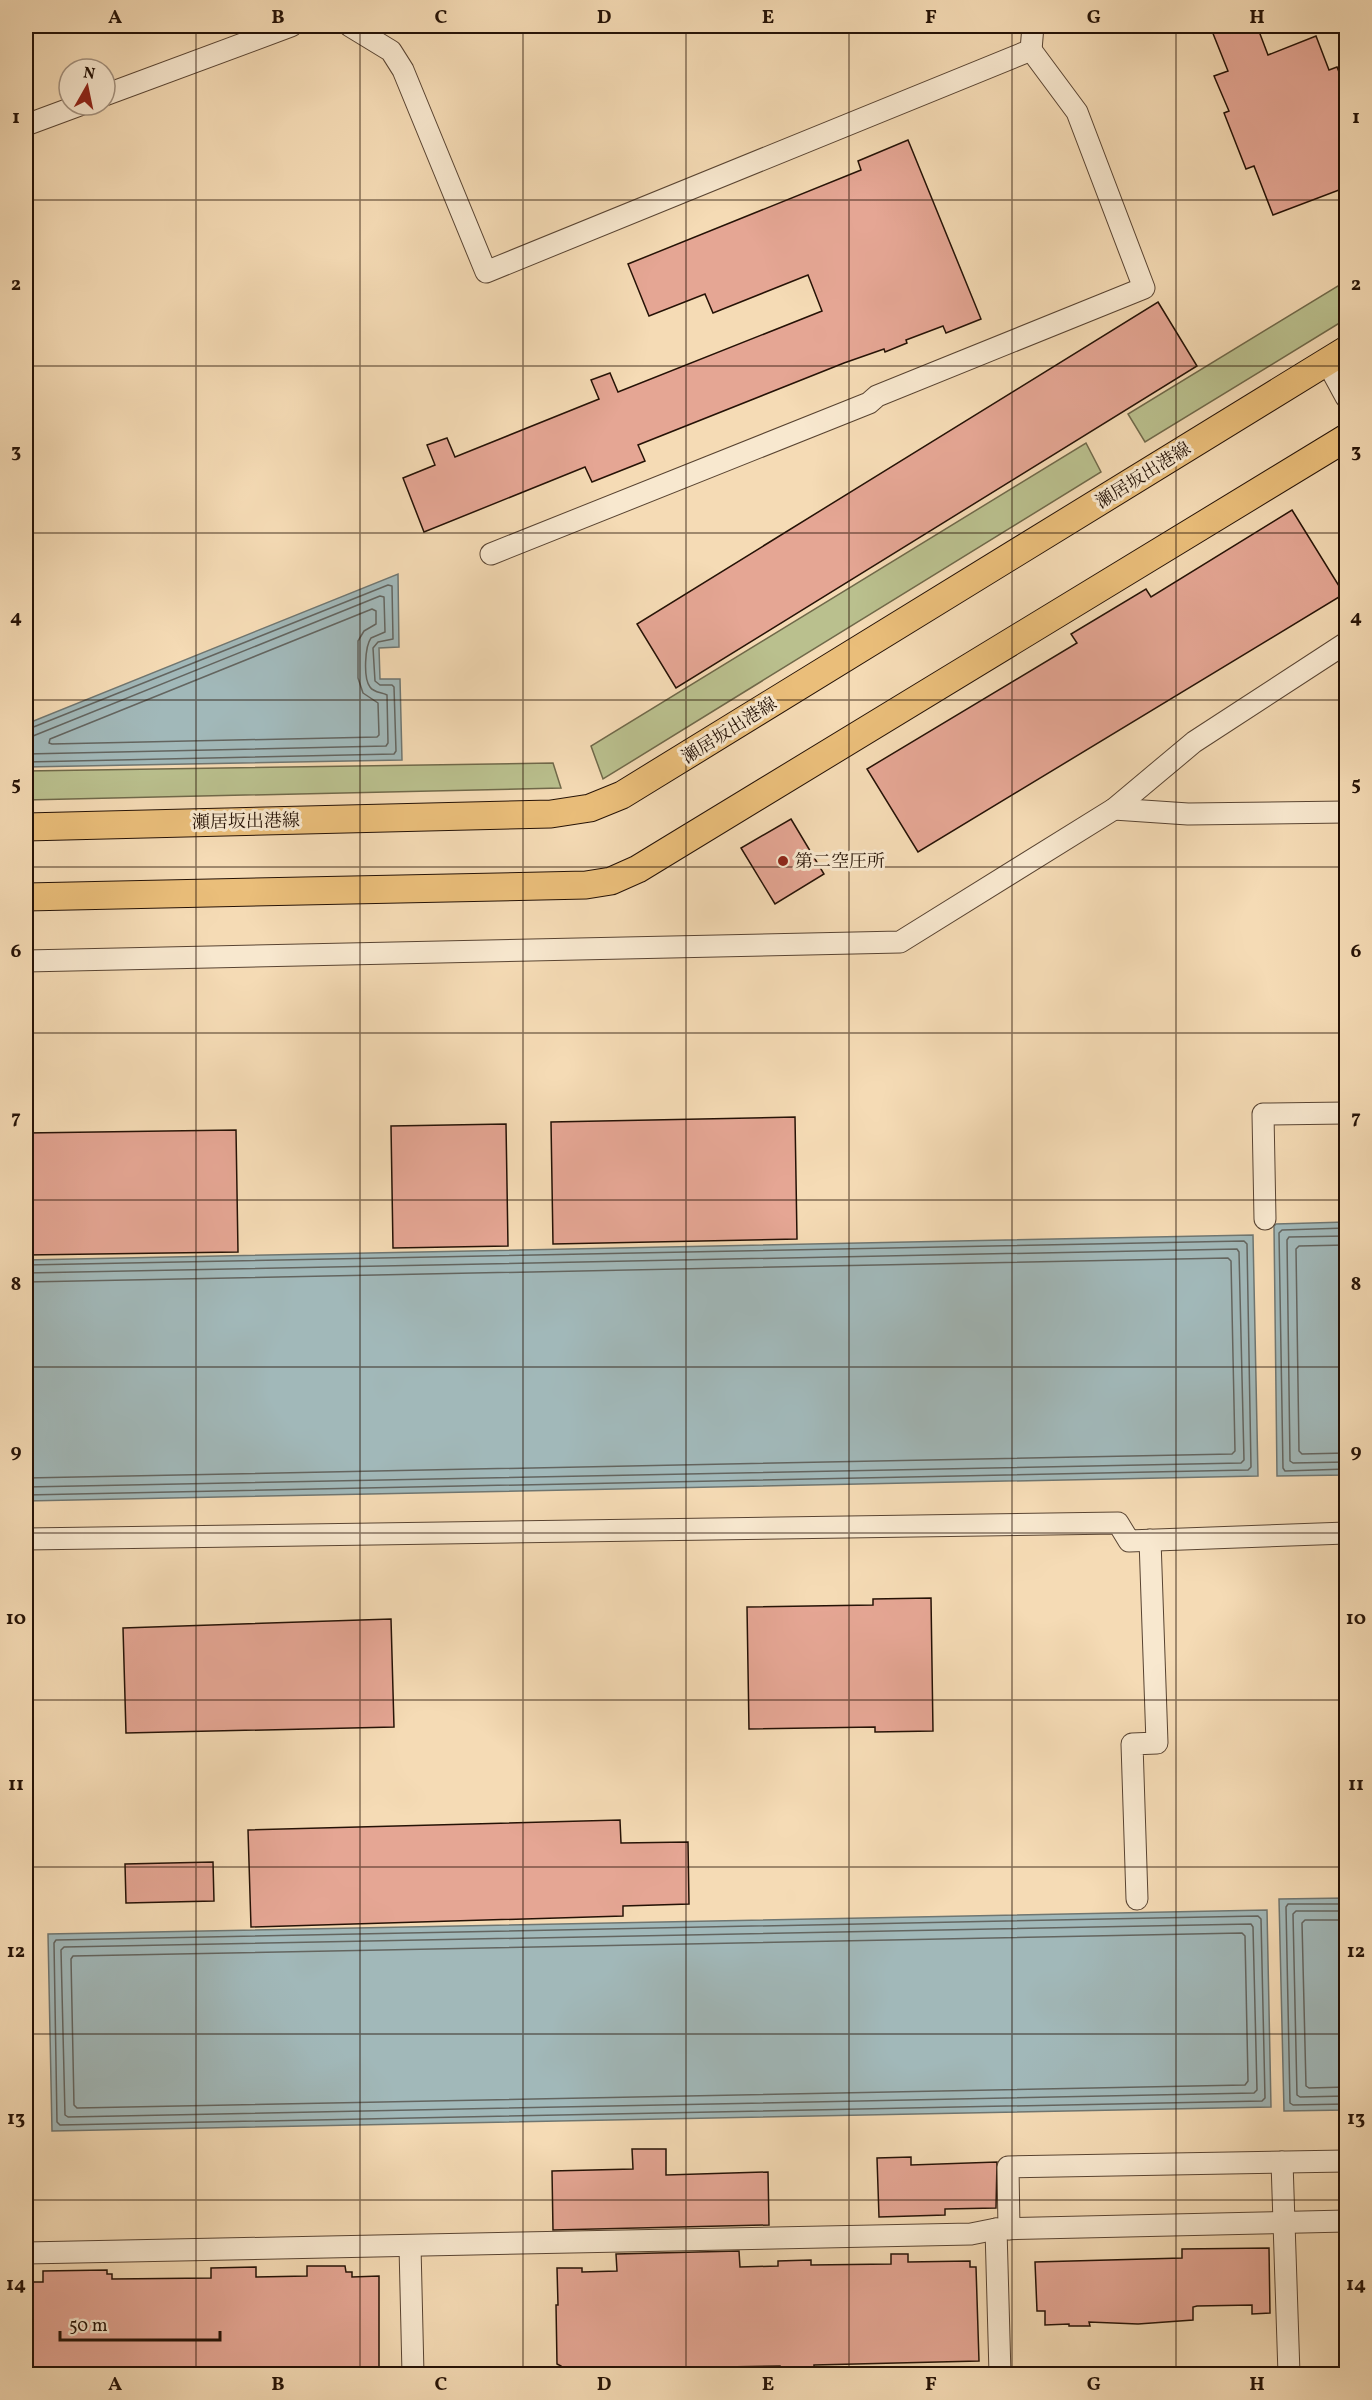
<svg xmlns="http://www.w3.org/2000/svg" width="1372" height="2400" font-family="Vollkorn,'Noto Serif JP',serif">
	<style>
		.green { fill: #bac08e; stroke: #70694a; stroke-width: 1.5 }
		.water { fill: #a1b8b9; stroke: #6f7671; stroke-width: 1.5 }
		.lines { fill: none; stroke-linecap: round; stroke-linejoin: round }
		.shore { stroke: #636560; stroke-width: 1.5 }
		.building { fill: #e5a694; stroke: #251206; stroke-width: 1.5 }
		.minor-casing { stroke: #594432; stroke-width: 23 }
		.major-casing { stroke: #251206; stroke-width: 29 }
		.minor { stroke: #f8e8cf; stroke-width: 21 }
		.major { stroke: #eabe7a; stroke-width: 27 }
		.grid { fill: none; stroke: #251206; stroke-width: 1.5; stroke-opacity: 0.55 }
		.poi-dot { fill: #8f2418; stroke: #f8e8cf; stroke-width: 2 }
		.labels { text-anchor: middle; stroke-width: 6; stroke-linejoin: round; paint-order: stroke }
		.street-label { font-size: 18px; fill: #251206; stroke: #f8e8cf }
		.poi-label { font-size: 18px; fill: #251206; stroke: #f8e8cf; text-anchor: start }
		.neatline { fill: none; stroke: #251206; stroke-width: 2 }
		.grid-label { font-size: 20px; text-anchor: middle; font-weight: bold; fill: #251206 }
	</style>
	<rect width="100%" height="100%" fill="#f5dbb5"/>
	<filter id="stains"><feTurbulence type="fractalNoise" baseFrequency=".00333" numOctaves="4"/><feColorMatrix values="0 0 0 0 .2 0 0 0 0 .09 0 0 0 0 .02 0 0 0 .5 -.17"/></filter>
	<radialGradient id="worn" r=".72"><stop offset=".6" stop-color="#630" stop-opacity="0"/><stop offset="1" stop-color="#630" stop-opacity=".3"/></radialGradient>
	<!-- green -->
	<g class="green">
		<polygon points="1346,281 1346,319 1145,442 1128,414"/>
		<polygon points="1086,443 1101,472 603,779 591,746"/>
		<polygon points="553,763 561,788 26,800 26,771"/>
	</g>
	<!-- water -->
	<g class="water">
		<polygon points="398,574 399,647 379,648 380,679 400,679 402,760 26,767 26,724"/>
		<polygon points="1346,1222 1346,1475 1277,1476 1274,1226 1276,1224"/>
		<polygon points="1253,1235 1258,1476 26,1501 26,1260"/>
		<polygon points="1346,1898 1346,2110 1284,2111 1279,1899"/>
		<polygon points="1267,1910 1271,2107 52,2131 48,1934"/>
	</g>
	<g class="lines">
		<!-- shore -->
		<g class="shore">
			<polygon points="372,609 376,611 376,624 364,631 358,641 358,678 363,693 378,703 379,735 377,737 52,744 49,743 50,739"/>
			<polyline points="26,730 388,585 392,586 393,639 378,642 373,648 375,681 380,685 392,685 394,687 396,751 394,754 26,762"/>
			<path d="M26 737 33 736 380 596 384 597 385 632 371 638C365 646 363 678 370 687 374 693 382 692 387 695L388 743 386 746 26 754"/>
			<polyline points="1346,1228 1282,1230 1279,1233 1283,1468 1285,1471 1346,1469"/>
			<polyline points="1346,1236 1289,1237 1287,1240 1290,1461 1293,1463 1346,1462"/>
			<polyline points="1346,1245 1299,1246 1296,1249 1299,1451 1302,1454 1346,1453"/>
			<polyline points="26,1265 1244,1241 1247,1244 1251,1467 1248,1470 26,1495"/>
			<polyline points="26,1273 1237,1249 1239,1252 1244,1460 1241,1463 26,1487"/>
			<polyline points="26,1282 1228,1258 1231,1261 1235,1451 1232,1454 26,1478"/>
			<polyline points="1346,1904 1288,1904 1286,1907 1290,2103 1293,2105 1346,2104"/>
			<polyline points="1346,1911 1296,1911 1293,1914 1297,2095 1300,2097 1346,2096"/>
			<polygon points="1258,1916 1261,1919 1265,2098 1262,2101 60,2125 57,2122 54,1943 56,1940"/>
			<polyline points="1346,1920 1305,1920 1302,1923 1306,2086 1309,2088 1346,2087"/>
			<polygon points="1251,1924 1253,1927 1257,2090 1254,2093 68,2117 65,2115 61,1950 64,1947"/>
			<polygon points="1242,1933 1245,1936 1248,2081 1245,2085 77,2108 74,2105 71,1959 73,1956"/>
		</g>
	</g>
	<!-- building -->
	<g class="building">
		<polygon points="1210,26 1257,26 1268,55 1316,36 1329,70 1337,67 1347,92 1347,187 1273,215 1254,166 1246,169 1224,113 1229,111 1214,76 1228,71"/>
		<polygon points="908,140 981,319 946,333 943,326 906,340 907,343 885,352 884,349 844,363 638,445 645,461 592,482 585,467 424,532 403,478 435,465 427,445 447,438 455,457 599,399 591,380 610,373 618,392 822,311 808,275 713,313 705,294 649,316 628,264 861,170 858,161"/>
		<polygon points="1158,302 1197,366 676,688 637,624"/>
		<polygon points="1292,510 1344,594 918,852 867,769 1077,643 1071,634 1146,589 1151,597"/>
		<polygon points="791,819 824,874 775,904 741,848"/>
		<polygon points="795,1117 797,1239 553,1244 551,1122"/>
		<polygon points="506,1124 508,1246 393,1248 391,1126"/>
		<polygon points="236,1130 238,1252 26,1255 26,1133"/>
		<polygon points="931,1598 933,1731 875,1732 875,1727 749,1729 747,1607 873,1605 873,1599"/>
		<polygon points="391,1619 394,1727 126,1733 123,1628"/>
		<polygon points="620,1820 621,1843 688,1842 689,1904 623,1906 623,1916 251,1927 248,1830"/>
		<polygon points="213,1862 214,1901 126,1903 125,1864"/>
		<polygon points="632,2149 666,2149 666,2175 768,2172 769,2225 553,2230 552,2171 633,2169"/>
		<polygon points="911,2157 911,2165 997,2162 996,2208 945,2209 945,2215 879,2217 877,2158"/>
		<polygon points="1269,2248 1270,2313 1252,2314 1252,2305 1197,2306 1193,2307 1193,2320 1138,2324 1089,2322 1090,2326 1069,2326 1069,2324 1045,2325 1045,2311 1037,2311 1035,2262 1182,2258 1182,2249"/>
		<polygon points="739,2251 740,2267 778,2266 778,2261 811,2260 811,2265 891,2264 891,2254 908,2254 908,2262 970,2261 970,2267 976,2267 979,2361 814,2365 814,2370 780,2371 780,2366 561,2370 561,2366 557,2364 556,2305 558,2305 557,2268 582,2268 582,2272 617,2271 616,2254"/>
		<polygon points="307,2266 345,2266 346,2272 352,2272 352,2277 379,2276 379,2373 347,2374 26,2374 26,2282 43,2282 43,2271 107,2270 107,2274 112,2274 112,2279 211,2278 211,2268 256,2267 256,2277 307,2276"/>
	</g>
	<g class="lines">
		<!-- minor casing -->
		<g class="minor-casing">
			<g id="minor">
				<polyline points="350,26 391,51 403,70 486,272 1031,50 1033,26"/>
				<polyline points="105,95 291,26"/>
				<polyline points="26,125 80,105"/>
				<polyline points="1327,362 1346,397"/>
				<polyline points="491,554 869,403 877,396 1144,288 1077,112 1031,50"/>
				<polyline points="1114,809 1188,814 1346,812"/>
				<polyline points="26,961 900,942 1114,809 1194,742 1346,643"/>
				<polyline points="1265,1219 1263,1114 1346,1113"/>
				<polyline points="26,1539 1118,1523 1129,1541 1346,1533"/>
				<polyline points="1137,1899 1132,1744 1157,1743 1150,1540"/>
				<polyline points="1282,2162 1289,2374"/>
				<polyline points="996,2229 1000,2374"/>
				<polyline points="1009,2229 1008,2167 1346,2161"/>
				<polyline points="410,2246 413,2374"/>
				<polyline points="26,2253 971,2234 996,2229 1346,2221"/>
			</g>
		</g>
		<!-- major casing -->
		<g class="major-casing">
			<g id="major">
				<polyline points="26,827 551,814 590,808 622,795 1346,350"/>
				<polyline points="26,897 586,885 611,881 638,869 1346,438"/>
			</g>
		</g>
		<!-- minor -->
		<use href="#minor" class="minor"/>
		<!-- major -->
		<use href="#major" class="major"/>
	</g>
	<!-- grid -->
	<path class="grid" d="M196 26V2374M360 26V2374M523 26V2374M686 26V2374M849 26V2374M1012 26V2374M1176 26V2374M26 200H1346M26 366H1346M26 533H1346M26 700H1346M26 867H1346M26 1033H1346M26 1200H1346M26 1367H1346M26 1533H1346M26 1700H1346M26 1867H1346M26 2034H1346M26 2200H1346"/>
	<!-- markers -->
	<circle class="poi-dot" cx="783" cy="861" r="6"/>
	<g class="labels">
		<!-- street labels -->
		<g class="street-label">
			<text transform="translate(1143 475) rotate(-32)" y="6">瀬居坂出港線</text>
			<text transform="translate(729 730) rotate(-32)" y="6">瀬居坂出港線</text>
			<text transform="translate(246 821) rotate(-1)" y="6">瀬居坂出港線</text>
		</g>
		<!-- poi labels -->
		<g class="poi-label">
			<text x="795" y="867">第二空圧所</text>
		</g>
	</g>
	<!-- margin -->
	<rect width="1372" height="2400" fill="none" stroke="#f5dbb5" stroke-width="66"/>
	<!-- north arrow -->
	<g transform="translate(87 87) rotate(9)"><circle r="28" fill="#f8e8cf" stroke="#a4927f" stroke-width="1.5"/>
	<path d="M0-4.5L10 22L0 15L-10 22Z" fill="#8f2418"/>
	<text y="-9" font-size="16" font-weight="bold" text-anchor="middle" fill="#251206">N</text>
	</g>
	<!-- scale -->
	<path d="M60 2331v9h160v-9" fill="none" stroke="#251206" stroke-width="3"/>
	<text x="69" y="2331" font-size="18" fill="#251206" stroke="#f8e8cf" stroke-width="4.5" paint-order="stroke">50 m</text>
	<rect x="33" y="33" width="1306" height="2334" class="neatline"/>
	<g class="grid-label">
		<text x="115" y="23">A</text>
		<text x="278" y="23">B</text>
		<text x="441" y="23">C</text>
		<text x="604" y="23">D</text>
		<text x="768" y="23">E</text>
		<text x="931" y="23">F</text>
		<text x="1094" y="23">G</text>
		<text x="1257" y="23">H</text>
		<text x="16" y="123">1</text>
		<text x="1356" y="123">1</text>
		<text x="16" y="290">2</text>
		<text x="1356" y="290">2</text>
		<text x="16" y="457">3</text>
		<text x="1356" y="457">3</text>
		<text x="16" y="623">4</text>
		<text x="1356" y="623">4</text>
		<text x="16" y="790">5</text>
		<text x="1356" y="790">5</text>
		<text x="16" y="957">6</text>
		<text x="1356" y="957">6</text>
		<text x="16" y="1123">7</text>
		<text x="1356" y="1123">7</text>
		<text x="16" y="1290">8</text>
		<text x="1356" y="1290">8</text>
		<text x="16" y="1457">9</text>
		<text x="1356" y="1457">9</text>
		<text x="16" y="1624">10</text>
		<text x="1356" y="1624">10</text>
		<text x="16" y="1790">11</text>
		<text x="1356" y="1790">11</text>
		<text x="16" y="1957">12</text>
		<text x="1356" y="1957">12</text>
		<text x="16" y="2124">13</text>
		<text x="1356" y="2124">13</text>
		<text x="16" y="2290">14</text>
		<text x="1356" y="2290">14</text>
		<text x="115" y="2390">A</text>
		<text x="278" y="2390">B</text>
		<text x="441" y="2390">C</text>
		<text x="604" y="2390">D</text>
		<text x="768" y="2390">E</text>
		<text x="931" y="2390">F</text>
		<text x="1094" y="2390">G</text>
		<text x="1257" y="2390">H</text>
	</g>
	<rect width="100%" height="100%" filter="url(#stains)"/>
	<rect width="100%" height="100%" fill="url(#worn)"/>
</svg>
